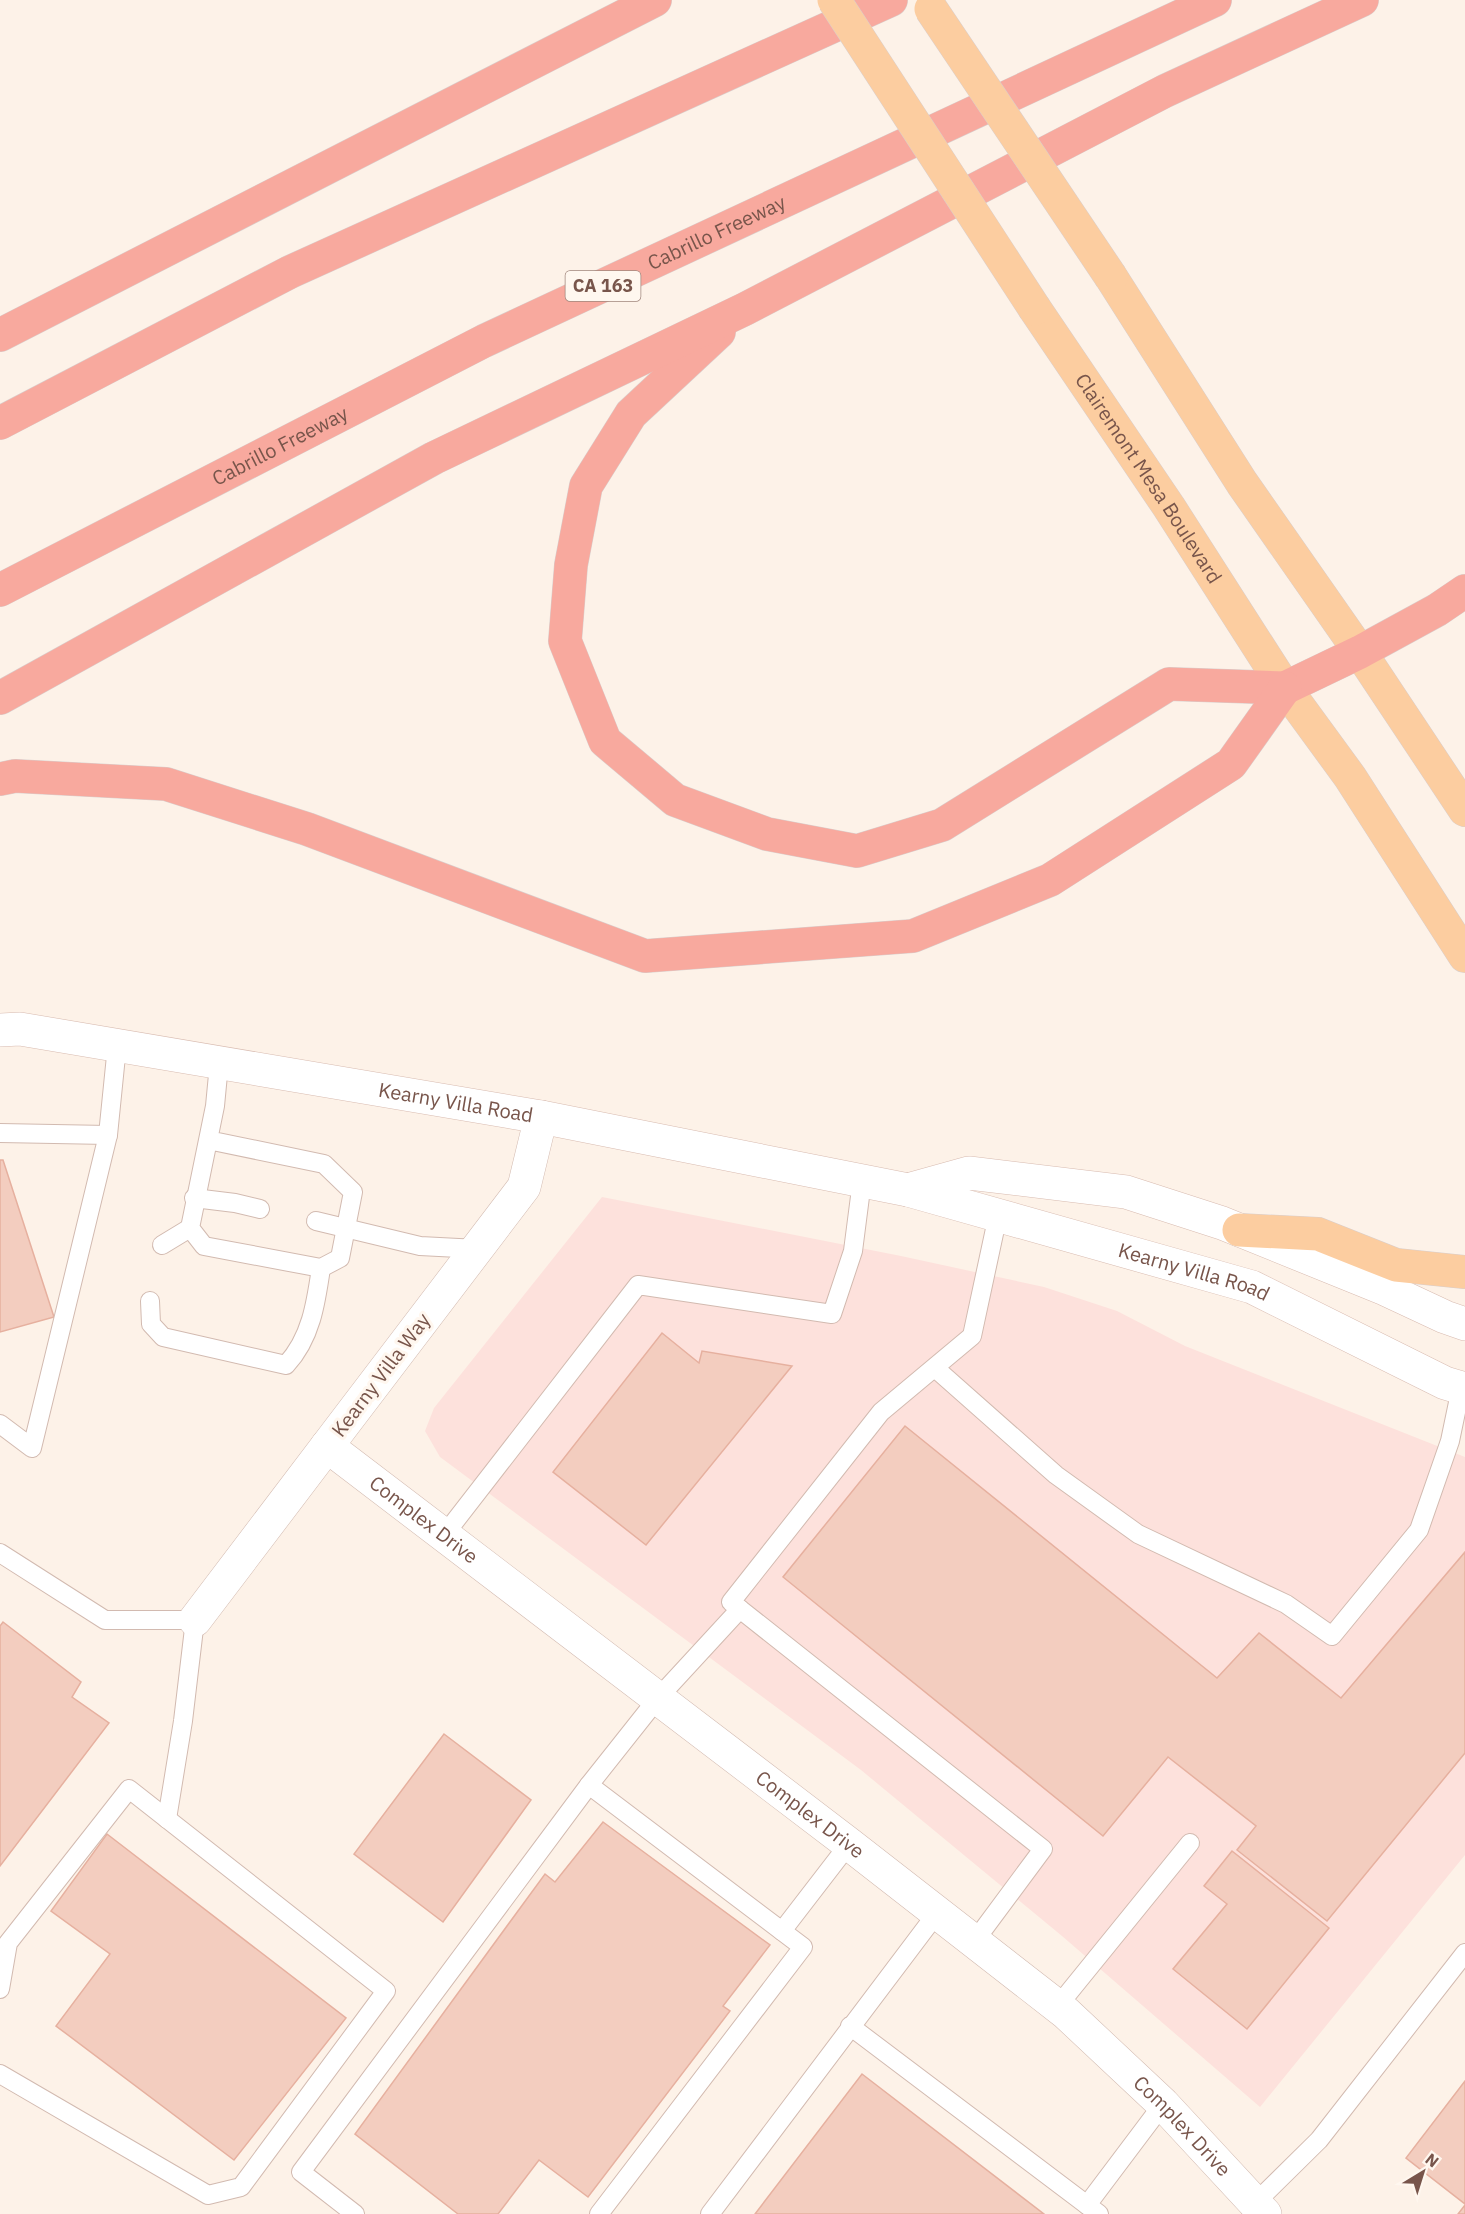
<svg xmlns="http://www.w3.org/2000/svg" width="1465" height="2214" font-family="'IBM Plex Sans',sans-serif">
	<style>
		.commercial { fill: #fde1dc }
		.building { fill: #f3cdbf; stroke: #e6b09f; stroke-width: 1.5 }
		.lines { fill: none; stroke-linecap: round; stroke-linejoin: round }
		.service-casing { stroke: #d2bab0; stroke-width: 20 }
		.minor-casing { stroke: #d2bab0; stroke-width: 34 }
		.tertiary-casing { stroke: #d2bab0; stroke-width: 34 }
		.secondary-casing { stroke: #d8bbb0; stroke-width: 34 }
		.primary-casing { stroke: #d9cfcd; stroke-width: 34 }
		.motorway-casing { stroke: #d9cfcd; stroke-width: 34 }
		.service { stroke: #fff; stroke-width: 18 }
		.minor { stroke: #fff; stroke-width: 33 }
		.tertiary { stroke: #fff; stroke-width: 33 }
		.secondary { stroke: #fff; stroke-width: 33 }
		.primary { stroke: #fccda0; stroke-width: 33 }
		.motorway { stroke: #f8a99e; stroke-width: 33 }
		.primary-bridge-casing { stroke: #d9cfcd; stroke-width: 34; stroke-linecap: butt }
		.primary-bridge { stroke: #fccda0; stroke-width: 33 }
		.labels { text-anchor: middle; stroke-width: 6; stroke-linejoin: round; paint-order: stroke }
		.shield { fill: #fff7ef; stroke: #a0867c; stroke-width: 1.5 }
		.shield-label { font-size: 18px; font-weight: bold; fill: #78554b }
		.street-label { font-size: 20px; fill: #78554b; stroke: #fff7ef }
	</style>
	<rect width="100%" height="100%" fill="#fdf2e8"/>
	<!-- commercial -->
	<polygon class="commercial" points="602,1197 901,1256 1044,1287 1117,1311 1185,1346 1465,1457 1465,1855 1260,2107 1062,1936 861,1770 440,1457 425,1431 434,1408"/>
	<!-- building -->
	<g class="building">
		<polygon points="0,1160 3,1160 54,1317 0,1332"/>
		<polygon points="662,1333 699,1363 702,1351 792,1366 646,1545 553,1472"/>
		<polygon points="905,1426 1217,1678 1259,1633 1341,1698 1465,1552 1465,1753 1327,1921 1237,1850 1256,1826 1168,1757 1103,1836 783,1577"/>
		<polygon points="3,1622 81,1682 72,1697 109,1723 0,1866 0,1626"/>
		<polygon points="444,1734 531,1800 443,1922 354,1854"/>
		<polygon points="603,1822 770,1945 723,2006 730,2011 588,2197 539,2160 498,2214 458,2214 355,2134 545,1874 555,1882"/>
		<polygon points="107,1834 346,2018 234,2160 56,2026 110,1954 51,1911"/>
		<polygon points="1232,1851 1329,1928 1247,2029 1173,1969 1227,1904 1204,1886"/>
		<polygon points="862,2074 1044,2214 755,2214"/>
		<polygon points="1465,2081 1465,2204 1406,2158"/>
		<polygon points="1465,2205 1465,2214 1458,2214"/>
	</g>
	<g class="lines">
		<!-- service casing -->
		<g class="service-casing">
			<g id="service">
				<polyline points="0,1133 108,1135"/>
				<polyline points="208,1140 324,1164 353,1192 340,1258 321,1268 204,1246 190,1228 215,1106 219,1064"/>
				<polyline points="194,1198 235,1203 260,1209"/>
				<polyline points="316,1221 420,1246 478,1249"/>
				<polyline points="162,1245 190,1228"/>
				<path d="M150 1301 151 1324 163 1337 286 1365C311 1338 316 1303 321 1268"/>
				<polyline points="935,1368 1056,1475 1138,1534 1286,1604 1332,1636 1419,1530 1450,1441 1461,1388"/>
				<polyline points="0,1424 32,1448 108,1135 117,1046"/>
				<polyline points="445,1534 638,1285 832,1314 853,1251 862,1181"/>
				<polyline points="0,1553 105,1620 195,1620 183,1721 167,1819"/>
				<polyline points="589,1785 803,1947 599,2214"/>
				<polyline points="782,1931 849,1844"/>
				<polyline points="974,1942 1043,1849 731,1602 881,1412 972,1336 998,1215"/>
				<polyline points="0,1989 8,1943 129,1789 386,1991 241,2187 208,2195 0,2074"/>
				<polyline points="1057,2007 1190,1843"/>
				<polyline points="850,2026 1087,2205"/>
				<polyline points="1250,2208 1319,2140 1465,1953"/>
				<polyline points="355,2214 301,2172 589,1785 658,1698 740,1609"/>
				<polyline points="710,2214 937,1913"/>
				<polyline points="1099,2214 1087,2205 1163,2104"/>
			</g>
		</g>
		<!-- minor casing -->
		<g class="minor-casing">
			<polyline id="minor" points="195,1620 327,1446"/>
		</g>
		<!-- tertiary casing -->
		<g class="tertiary-casing">
			<g id="tertiary">
				<path id="s1" d="M541 1117 524 1187 327 1446 849 1844 1066 2013 1163 2104 1265 2214"/>
			</g>
		</g>
		<!-- secondary casing -->
		<g class="secondary-casing">
			<g id="secondary">
				<path id="s2" d="M0 1030 20 1029 541 1117 908 1190 1252 1287 1445 1383 1465 1389"/>
				<polyline points="908,1190 969,1173 1126,1192 1222,1223 1385,1289 1445,1317 1465,1324"/>
			</g>
		</g>
		<!-- primary casing -->
		<g class="primary-casing">
			<g id="primary">
				<polyline points="1111,277 1242,483 1360,652 1465,810"/>
				<path id="s3" d="M1035 309 1169 507 1285 688 1350 777 1465 956"/>
				<polyline points="1239,1230 1318,1234 1396,1265 1465,1272"/>
			</g>
		</g>
		<!-- motorway casing -->
		<g class="motorway-casing">
			<g id="motorway">
				<polyline points="719,332 631,414 586,486 571,565 565,641 605,741 675,800 767,834 857,851 942,825 1169,684 1285,688 1360,652 1437,610 1465,591"/>
				<polyline points="0,335 655,0"/>
				<polyline points="0,423 290,272 891,0"/>
				<path id="s4" d="M0 590 484 341 1215 0"/>
				<polyline points="0,698 434,458 745,309 1165,91 1362,0"/>
				<polyline points="0,779 15,776 166,784 307,829 645,956 913,936 1050,880 1231,764 1285,688"/>
			</g>
		</g>
		<!-- service -->
		<use href="#service" class="service"/>
		<!-- minor -->
		<use href="#minor" class="minor"/>
		<!-- tertiary -->
		<use href="#tertiary" class="tertiary"/>
		<!-- secondary -->
		<use href="#secondary" class="secondary"/>
		<!-- primary -->
		<use href="#primary" class="primary"/>
		<!-- motorway -->
		<use href="#motorway" class="motorway"/>
		<!-- primary-bridge casing -->
		<g class="primary-bridge-casing">
			<g id="primary-bridge">
				<polyline points="834,0 1035,309"/>
				<polyline points="931,9 1111,277"/>
			</g>
		</g>
		<!-- primary-bridge -->
		<use href="#primary-bridge" class="primary-bridge"/>
	</g>
	<g class="labels">
		<!-- shield labels -->
		<rect class="shield" x="565.5" y="271" width="75" height="30" rx="4.5"/>
		<g class="shield-label">
			<text x="603" y="292">CA 163</text>
		</g>
		<!-- street labels -->
		<g class="street-label">
			<text dy="7" stroke="none"><textPath href="#s4" startOffset="801">Cabrillo Freeway</textPath></text>
			<text dy="7" stroke="none"><textPath href="#s4" startOffset="315">Cabrillo Freeway</textPath></text>
			<text dy="7" stroke="none"><textPath href="#s3" startOffset="204">Clairemont Mesa Boulevard</textPath></text>
			<text dy="7" stroke="none"><textPath href="#s2" startOffset="462">Kearny Villa Road</textPath></text>
			<text dy="7" stroke="none"><textPath href="#s2" startOffset="1220">Kearny Villa Road</textPath></text>
			<text transform="translate(381 1375) rotate(-53)" y="7">Kearny Villa Way</text>
			<text dy="7" stroke="none"><textPath href="#s1" startOffset="519">Complex Drive</textPath></text>
			<text dy="7" stroke="none"><textPath href="#s1" startOffset="1005">Complex Drive</textPath></text>
			<text dy="7" stroke="none"><textPath href="#s1" startOffset="1491">Complex Drive</textPath></text>
		</g>
	</g>
	<!-- north arrow -->
	<g transform="translate(1423 2172) rotate(38)" stroke="#fff7ef" stroke-width="4.5" paint-order="stroke">
	<path d="M0-4.5L10 22L0 15L-10 22Z" fill="#78554b"/>
	<text y="-9" font-size="16" font-weight="bold" text-anchor="middle" fill="#78554b">N</text>
	</g>
</svg>
